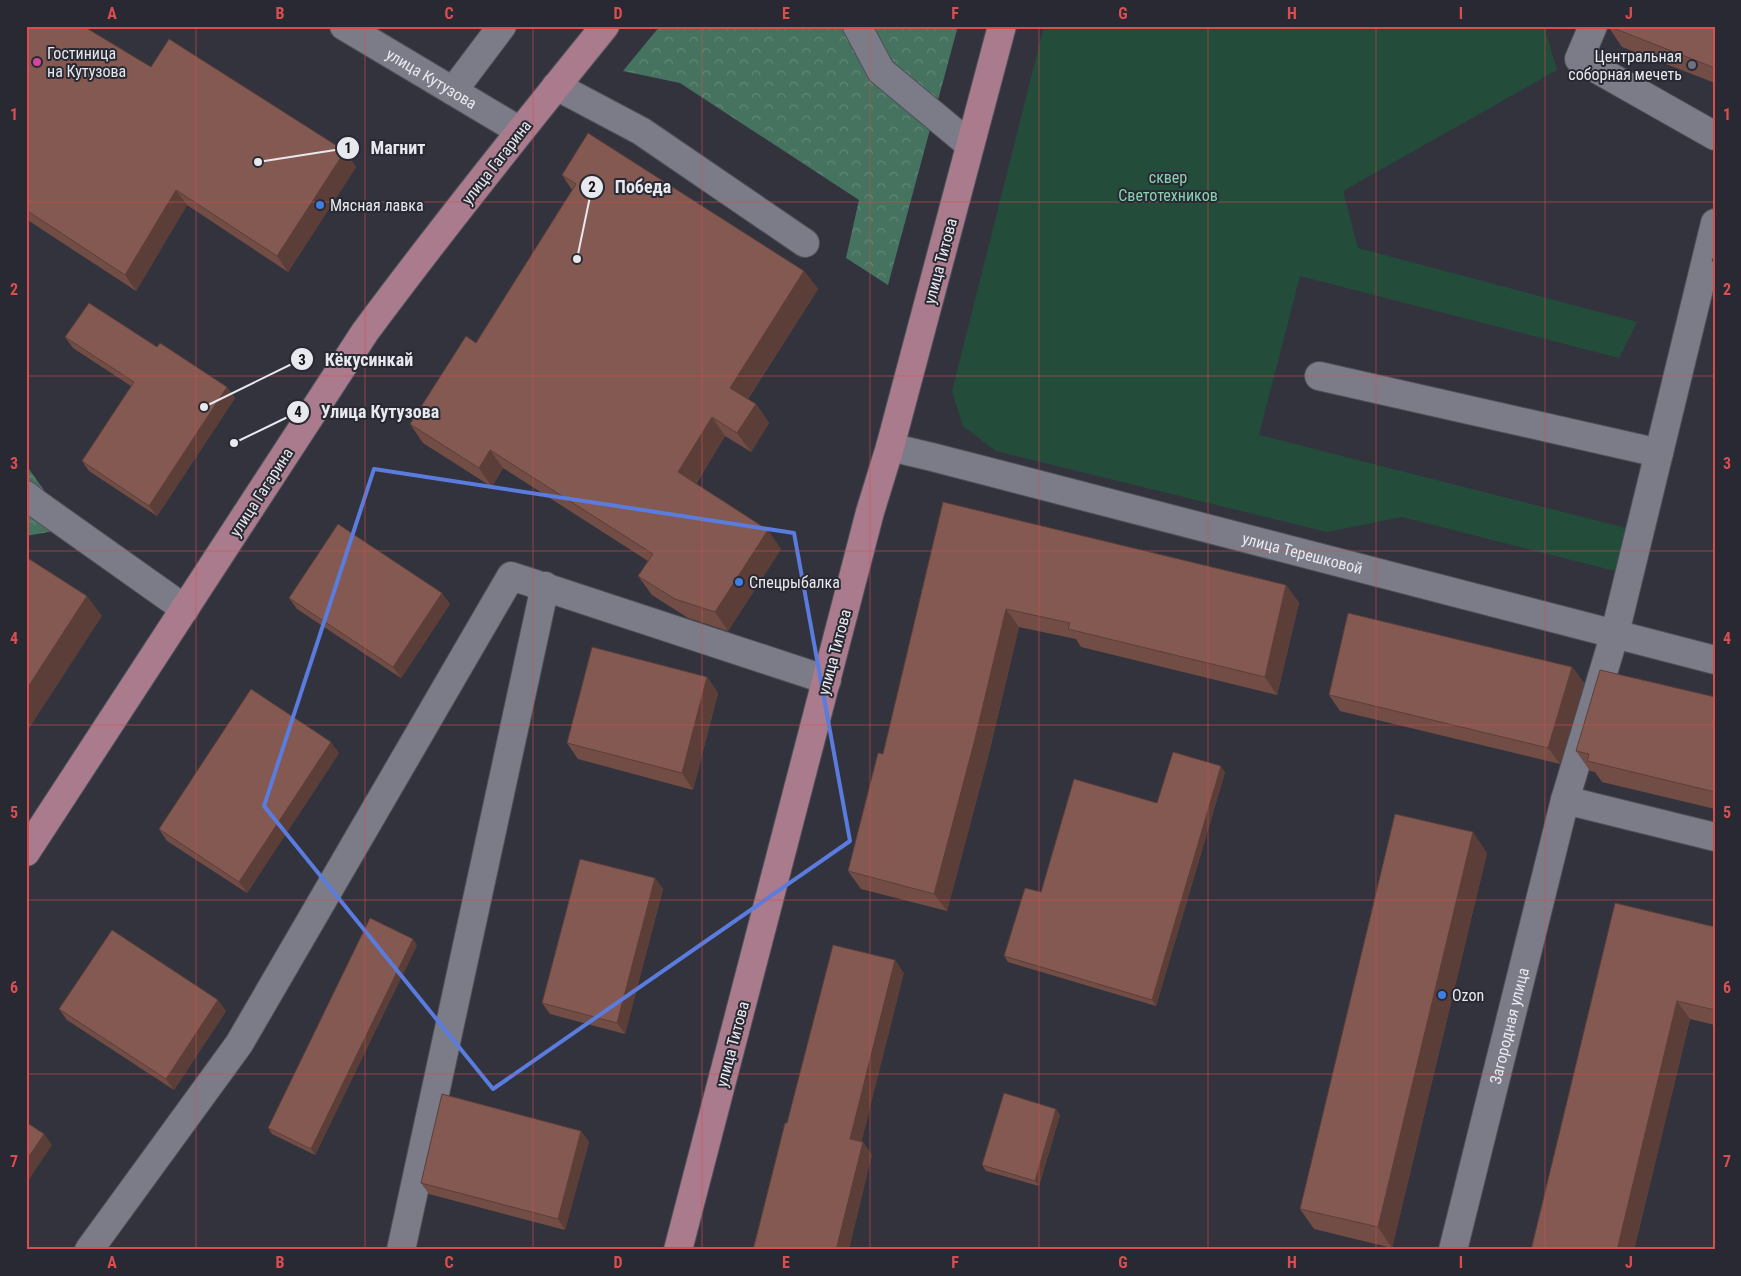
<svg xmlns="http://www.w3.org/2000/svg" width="1741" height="1276" font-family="'Roboto Condensed',sans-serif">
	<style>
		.forest { fill: url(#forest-crowns) }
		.park { fill: #244c3b }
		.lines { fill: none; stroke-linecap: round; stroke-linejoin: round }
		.minor-casing { stroke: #505059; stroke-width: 30 }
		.major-casing { stroke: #505059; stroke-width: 30 }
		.minor { stroke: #7b7c88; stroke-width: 28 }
		.major { stroke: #a97b8c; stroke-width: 28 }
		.wall { fill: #724d46 }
		.shaded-wall { fill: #5c3e39 }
		.building { fill: #845951; stroke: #5c3e39 }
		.marked { fill: none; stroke: #5a7cdf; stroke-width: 4; stroke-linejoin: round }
		.grid { fill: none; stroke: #da4e50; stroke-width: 1; stroke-opacity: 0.55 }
		.hotel-dot { fill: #d1479c; stroke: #292933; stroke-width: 2 }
		.worship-dot { fill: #6b7280; stroke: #292933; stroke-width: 2 }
		.shop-dot { fill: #3f7fe0; stroke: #292933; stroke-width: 2 }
		.labels { text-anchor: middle; stroke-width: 4; stroke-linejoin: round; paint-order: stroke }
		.poi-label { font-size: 16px; fill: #e8e8ef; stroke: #292933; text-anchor: start }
		.street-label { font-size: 16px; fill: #e8e8ef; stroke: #292933 }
		.park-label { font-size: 16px; fill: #88d4b2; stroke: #292933 }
		.leader { fill: none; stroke: #e8e8ef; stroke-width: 2 }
		.callout-dot { fill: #e8e8ef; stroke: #292933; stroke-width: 2 }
		.mark-label { font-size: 15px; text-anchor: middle; font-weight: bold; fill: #111 }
		.callout-label { font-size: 18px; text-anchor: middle; font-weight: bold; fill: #e8e8ef; stroke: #292933; stroke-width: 4; stroke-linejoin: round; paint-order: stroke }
		.neatline { fill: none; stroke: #da4e50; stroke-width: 2 }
		.grid-label { font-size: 16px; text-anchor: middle; font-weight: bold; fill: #da4e50 }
	</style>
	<defs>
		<pattern id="forest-crowns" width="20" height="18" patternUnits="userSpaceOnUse" patternTransform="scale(1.25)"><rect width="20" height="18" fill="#46735f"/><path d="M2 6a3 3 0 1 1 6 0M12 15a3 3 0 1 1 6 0" fill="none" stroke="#618776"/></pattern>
	</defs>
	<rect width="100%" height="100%" fill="#33333e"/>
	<!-- forest -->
	<g class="forest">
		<polygon points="660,26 958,26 888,285 846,258 859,200 680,83 623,71"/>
		<polygon points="26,465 71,528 26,536"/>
	</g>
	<!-- park -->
	<polygon class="park" points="1044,26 1547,26 1546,33 1557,70 1343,191 1358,248 1637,322 1619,358 1300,276 1259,435 1634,530 1623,573 1402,517 1327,532 996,451 963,426 952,391"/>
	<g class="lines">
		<!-- minor casing -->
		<g class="minor-casing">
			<g id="minor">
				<path id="s1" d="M344 26 520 131"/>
				<polyline points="857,26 881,71 970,145"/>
				<polyline points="1593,26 1579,59 1715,136"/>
				<polyline points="556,86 641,131 805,243"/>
				<polyline points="453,91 502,26"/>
				<polyline points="1319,376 1659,453"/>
				<path id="s2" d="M890 447 932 457 1715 660"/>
				<polyline points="26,495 37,504 185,609"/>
				<polyline points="1565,800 1615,633 1715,223"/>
				<polyline points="89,1250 239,1044 511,576 827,680"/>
				<polyline points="401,1250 545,586"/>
				<path id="s3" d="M1453 1250 1565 800 1715 837"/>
			</g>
		</g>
		<!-- major casing -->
		<g class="major-casing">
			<g id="major">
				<path d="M26 852 365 332C442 228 523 127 605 26"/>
				<polyline points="678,1250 870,512 890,447 1002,26"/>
			</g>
		</g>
		<!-- minor -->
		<use href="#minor" class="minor"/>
		<!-- major -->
		<use href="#major" class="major"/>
	</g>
	<!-- wall -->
	<g class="wall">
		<polygon points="26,26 151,67 345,151 356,167 288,272 187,205 136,291 26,219"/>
		<polygon points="1608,26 1715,26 1715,83 1622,47"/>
		<polygon points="562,175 804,271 818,289 748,399 756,404 769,423 751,452 725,436 696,484 781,549 728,631 688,618 652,595 638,576 648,561 503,468 492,487 423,443 410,424 476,343 572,190"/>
		<polygon points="65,337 157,347 227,387 235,398 157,516 89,471 82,461 131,386 73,348"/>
		<polygon points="943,502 1286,585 1299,603 1277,695 1081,647 1076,639 1019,627 987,761 947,911 861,889 848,871 883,754"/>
		<polygon points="289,598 450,604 401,678 297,609"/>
		<polygon points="1572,667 1584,683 1560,764 1340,711 1329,695"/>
		<polygon points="707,677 718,693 693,790 578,759 567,743"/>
		<polygon points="1715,697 1715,809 1602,782 1595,772 1590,771 1576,751"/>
		<polygon points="339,753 247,893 167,841 159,829"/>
		<polygon points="1225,772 1156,1006 1008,962 1004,956 1041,892 1157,803"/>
		<polygon points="1487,853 1392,1248 1314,1229 1300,1209"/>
		<polygon points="655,878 663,889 625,1034 550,1014 542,1003"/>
		<polygon points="1715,927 1715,1025 1690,1019 1634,1250 1531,1250"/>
		<polygon points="417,945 315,1155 272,1134 268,1128"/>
		<polygon points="59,1009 226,1011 174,1090 67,1020"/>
		<polygon points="1060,1115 1039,1186 986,1171 982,1165"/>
		<polygon points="581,1131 589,1142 565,1230 429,1194 421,1183"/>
	</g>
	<!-- shaded-wall -->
	<g class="shaded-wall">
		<polygon points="345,151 356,167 288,272 277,256"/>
		<polygon points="176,190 187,205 136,291 125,275"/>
		<polygon points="804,271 818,289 743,406 730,388"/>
		<polygon points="227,387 235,398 157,516 149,506"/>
		<polygon points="756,404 769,423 751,452 737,433"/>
		<polygon points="712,417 725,436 691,491 678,472"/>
		<polygon points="490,450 503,468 492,487 479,468"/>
		<polygon points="768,530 781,549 728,631 715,612"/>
		<polygon points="1286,585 1299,603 1277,695 1265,677"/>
		<polygon points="442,593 450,604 401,678 393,667"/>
		<polygon points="87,596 102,616 26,733 26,690"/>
		<polygon points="1006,609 1019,627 987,761 947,911 934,894"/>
		<polygon points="1572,667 1584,683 1560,764 1548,748"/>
		<polygon points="707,677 718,693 693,790 682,773"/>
		<polygon points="331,742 339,753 247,893 239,882"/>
		<polygon points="1221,766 1225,772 1156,1006 1152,1000"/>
		<polygon points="1473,832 1487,853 1392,1248 1378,1227"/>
		<polygon points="655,878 663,889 625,1034 617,1023"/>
		<polygon points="413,939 417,945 315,1155 311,1149"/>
		<polygon points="895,960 904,973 859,1152 850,1139"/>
		<polygon points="218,1000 226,1011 174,1090 166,1079"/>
		<polygon points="1677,1001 1690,1019 1634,1250 1617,1250"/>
		<polygon points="1056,1109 1060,1115 1039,1186 1035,1181"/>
		<polygon points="581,1131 589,1142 565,1230 558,1219"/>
		<polygon points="44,1134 52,1145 26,1184 26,1161"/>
		<polygon points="863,1142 872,1155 849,1250 836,1250"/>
	</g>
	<!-- building -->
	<g class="building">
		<polygon points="26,26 83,26 151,67 169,39 345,151 277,256 176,190 125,275 26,210"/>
		<polygon points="1608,26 1715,26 1715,68"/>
		<polygon points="588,133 804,271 730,388 756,404 737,433 712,417 678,472 768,530 715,612 675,599 638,576 653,554 490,450 479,468 410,424 466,336 476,343 576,184 562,175"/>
		<polygon points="1715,254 1715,262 1712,261"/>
		<polygon points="89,303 157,347 160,343 227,387 149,506 82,461 134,382 65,337"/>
		<polygon points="943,502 1286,585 1265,677 1068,629 1070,623 1006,609 974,743 934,894 848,871 878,753 883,754"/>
		<polygon points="338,524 442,593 393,667 289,598"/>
		<polygon points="26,557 87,596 26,690"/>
		<polygon points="1348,613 1572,667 1548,748 1329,695"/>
		<polygon points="592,647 707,677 682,773 567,743"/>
		<polygon points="1600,670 1715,697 1715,792 1587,761 1589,754 1576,751"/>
		<polygon points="251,689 331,742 239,882 159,829"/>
		<polygon points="1173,752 1221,766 1152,1000 1004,956 1025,888 1041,892 1074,779 1157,803"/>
		<polygon points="1395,814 1473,832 1378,1227 1300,1209"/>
		<polygon points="580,859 655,878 617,1023 542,1003"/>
		<polygon points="1615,903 1715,927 1715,1010 1677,1001 1617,1250 1531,1250"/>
		<polygon points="370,918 413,939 311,1149 268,1128"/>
		<polygon points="112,930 218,1000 166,1079 59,1009"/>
		<polygon points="833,945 895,960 850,1139 863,1142 836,1250 753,1250 785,1123 787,1123"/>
		<polygon points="1004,1093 1056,1109 1035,1181 982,1165"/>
		<polygon points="442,1094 581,1131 558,1219 421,1183"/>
		<polygon points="26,1122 44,1134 26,1161"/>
	</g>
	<!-- marked area -->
	<path class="marked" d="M374 469 794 533 850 841 493 1089 264 806Z"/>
	<!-- grid -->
	<path class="grid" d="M196 26V1250M365 26V1250M533 26V1250M702 26V1250M870 26V1250M1039 26V1250M1208 26V1250M1376 26V1250M1545 26V1250M26 202H1715M26 376H1715M26 551H1715M26 725H1715M26 900H1715M26 1074H1715"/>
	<!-- markers -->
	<circle class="hotel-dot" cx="37" cy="62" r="5"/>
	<circle class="worship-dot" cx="1692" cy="65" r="5"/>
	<g class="shop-dot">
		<circle cx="320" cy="205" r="5"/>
		<circle cx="739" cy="582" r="5"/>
		<circle cx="1442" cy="995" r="5"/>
	</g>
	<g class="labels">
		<!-- poi labels -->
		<g class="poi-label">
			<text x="47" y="59">Гостиница<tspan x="47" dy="18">на Кутузова</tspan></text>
			<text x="1682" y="62" text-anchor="end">Центральная<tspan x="1682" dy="18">соборная мечеть</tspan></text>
			<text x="330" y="211">Мясная лавка</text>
			<text x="749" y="588">Спецрыбалка</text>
			<text x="1452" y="1001">Ozon</text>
		</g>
		<!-- street labels -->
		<g class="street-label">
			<text dy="6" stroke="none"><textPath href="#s1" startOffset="102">улица Кутузова</textPath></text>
			<text transform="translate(496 162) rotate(-52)" y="6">улица Гагарина</text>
			<text transform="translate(940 261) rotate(-75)" y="6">улица Титова</text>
			<text transform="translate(261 492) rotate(-57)" y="6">улица Гагарина</text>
			<text dy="6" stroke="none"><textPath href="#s2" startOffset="426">улица Терешковой</textPath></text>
			<text transform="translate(834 652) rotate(-75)" y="6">улица Титова</text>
			<text dy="6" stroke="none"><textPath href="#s3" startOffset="231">Загородная улица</textPath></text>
			<text transform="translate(732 1044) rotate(-75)" y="6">улица Титова</text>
		</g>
		<!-- park labels -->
		<g class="park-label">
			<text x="1168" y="183">сквер<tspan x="1168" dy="18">Светотехников</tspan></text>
		</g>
	</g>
	<!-- callouts -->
	<path class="leader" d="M258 162L348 148M577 259L592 187M204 407L302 359M234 443L298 412"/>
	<g class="callout-dot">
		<circle cx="258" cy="162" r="5"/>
		<circle cx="577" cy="259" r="5"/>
		<circle cx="204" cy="407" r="5"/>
		<circle cx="234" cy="443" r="5"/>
		<circle cx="348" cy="148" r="12"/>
		<circle cx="592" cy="187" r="12"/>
		<circle cx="302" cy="359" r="12"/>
		<circle cx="298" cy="412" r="12"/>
	</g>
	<g class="mark-label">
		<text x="348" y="153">1</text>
		<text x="592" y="192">2</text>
		<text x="302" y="365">3</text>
		<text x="298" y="417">4</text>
	</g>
	<g class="callout-label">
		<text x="398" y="154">Магнит</text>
		<text x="643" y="193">Победа</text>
		<text x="369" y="366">Кёкусинкай</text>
		<text x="380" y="418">Улица Кутузова</text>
	</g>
	<!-- border -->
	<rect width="1741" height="1276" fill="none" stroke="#292933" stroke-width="55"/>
	<rect x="28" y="28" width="1686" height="1220" class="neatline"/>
	<g class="grid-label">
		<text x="112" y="19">A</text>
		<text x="280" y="19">B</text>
		<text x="449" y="19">C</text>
		<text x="618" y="19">D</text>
		<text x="786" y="19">E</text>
		<text x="955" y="19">F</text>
		<text x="1123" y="19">G</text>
		<text x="1292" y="19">H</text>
		<text x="1461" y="19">I</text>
		<text x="1629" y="19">J</text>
		<text x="14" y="120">1</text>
		<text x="1727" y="120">1</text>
		<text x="14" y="295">2</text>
		<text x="1727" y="295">2</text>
		<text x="14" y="469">3</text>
		<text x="1727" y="469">3</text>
		<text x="14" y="644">4</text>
		<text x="1727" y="644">4</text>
		<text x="14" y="818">5</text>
		<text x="1727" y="818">5</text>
		<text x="14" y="993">6</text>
		<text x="1727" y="993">6</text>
		<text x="14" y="1167">7</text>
		<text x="1727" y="1167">7</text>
		<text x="112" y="1268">A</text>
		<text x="280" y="1268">B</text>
		<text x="449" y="1268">C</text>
		<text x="618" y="1268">D</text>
		<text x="786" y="1268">E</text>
		<text x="955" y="1268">F</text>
		<text x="1123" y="1268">G</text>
		<text x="1292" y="1268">H</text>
		<text x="1461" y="1268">I</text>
		<text x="1629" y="1268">J</text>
	</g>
</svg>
